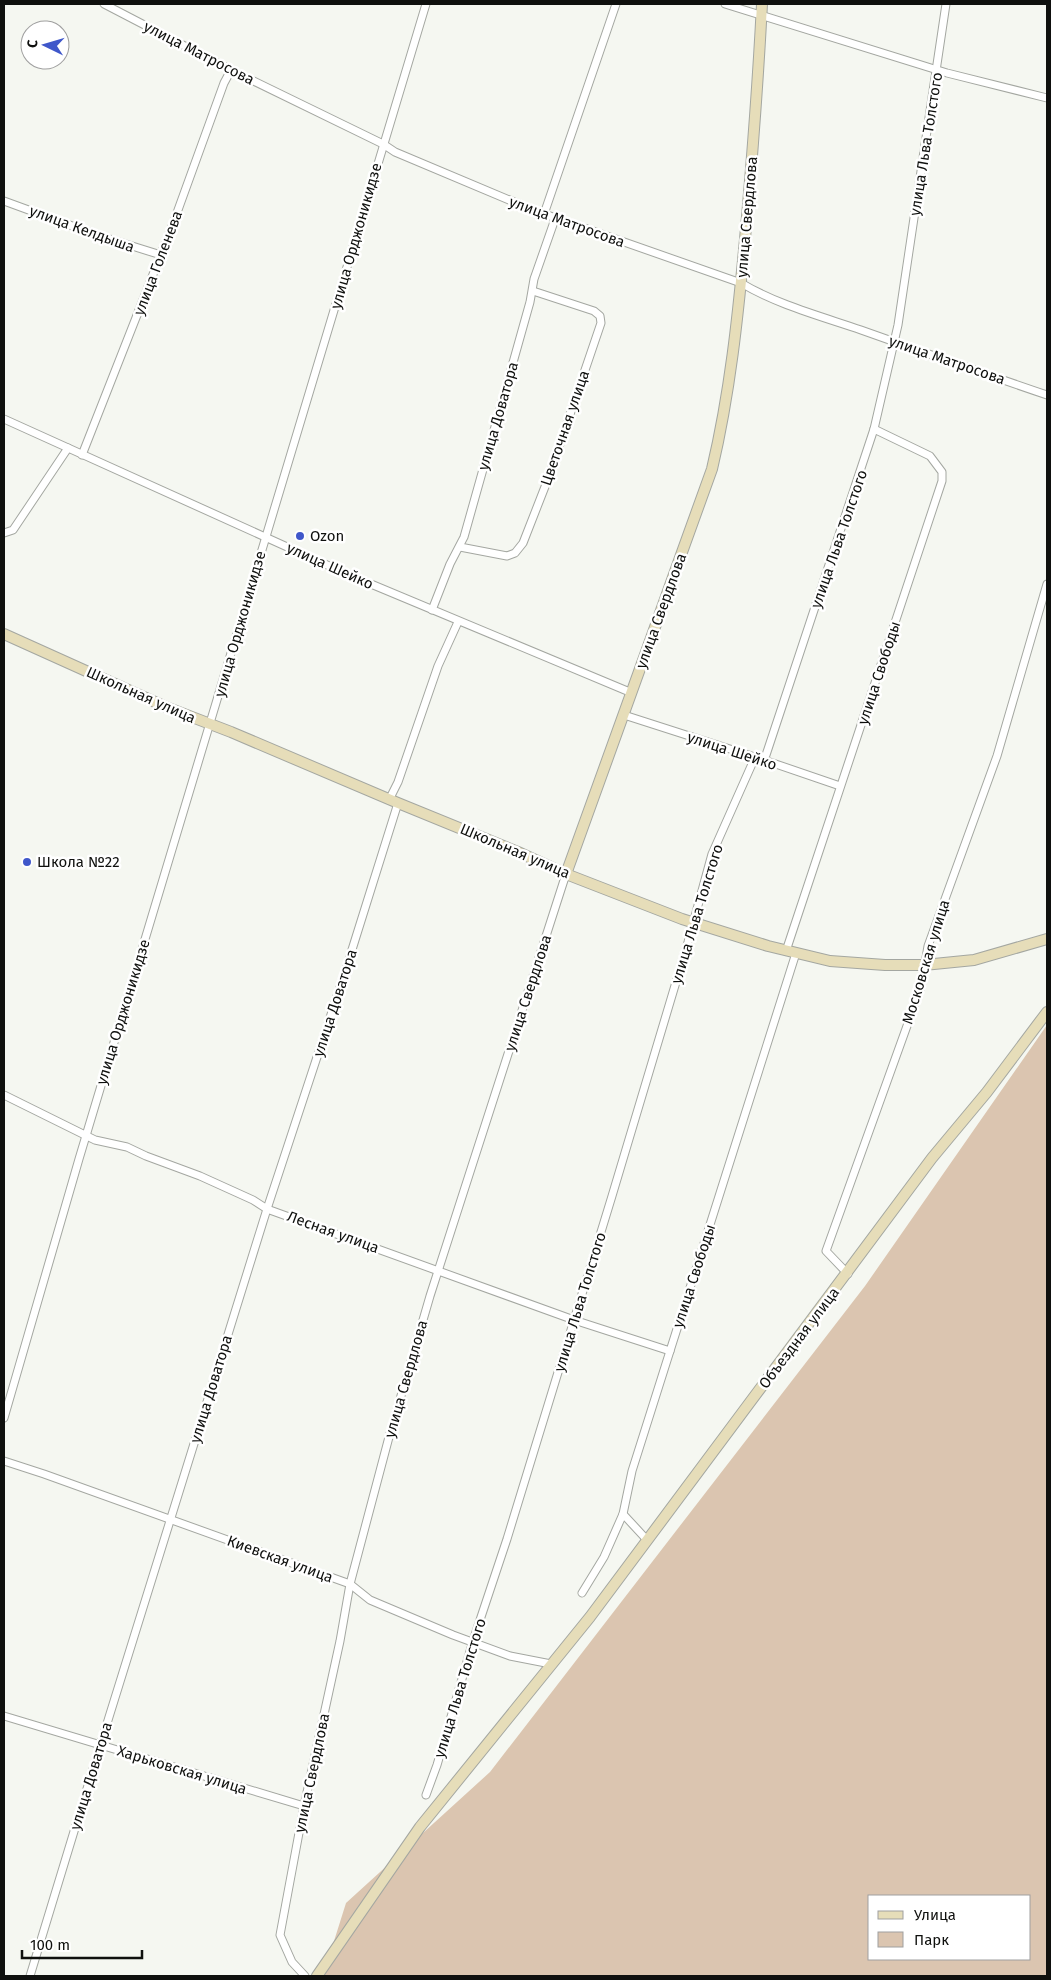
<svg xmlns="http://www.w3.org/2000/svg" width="1051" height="1980" font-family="'Fira Sans',sans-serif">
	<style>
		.green { fill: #dbc5b0; fill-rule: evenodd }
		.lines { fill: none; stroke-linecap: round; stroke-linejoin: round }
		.street-casing { stroke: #a4a7a1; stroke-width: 9 }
		.secondary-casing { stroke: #a4a7a1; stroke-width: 12 }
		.street { stroke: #fff; stroke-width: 7 }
		.secondary { stroke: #e6ddb9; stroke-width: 10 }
		.poi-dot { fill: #3f57ca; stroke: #fff; stroke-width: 2 }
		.labels { text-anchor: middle; stroke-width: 5; stroke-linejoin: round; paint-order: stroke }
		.street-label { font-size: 15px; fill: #0f100e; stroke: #fff }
		.poi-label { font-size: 15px; fill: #0f100e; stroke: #fff; text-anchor: start }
	</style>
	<rect width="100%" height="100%" fill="#f5f7f1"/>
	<!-- green -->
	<path class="green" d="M1047 1025V1976H323L346 1903 490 1772 865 1286ZM870 1896H1030V1959H870Z"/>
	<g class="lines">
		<!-- street casing -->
		<g class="street-casing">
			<g id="street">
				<path d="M104 4 231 70 383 144 395 152 533 210 741 283C778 305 820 316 861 330 923 352 985 374 1047 395"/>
				<polyline points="725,4 947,73 1047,98"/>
				<polyline points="4,201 97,235 161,255"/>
				<polyline points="544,214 616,4"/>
				<polyline points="4,419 347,574 632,693"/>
				<polyline points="82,455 174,221 224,83 231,70"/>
				<polyline points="4,533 13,530 68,448"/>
				<polyline points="460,547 507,556 515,553 523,543 548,479 601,323 600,316 594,311 533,291"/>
				<polyline points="432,610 450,564 464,537 530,302 534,279 555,219"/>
				<polyline points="624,715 761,759 840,786"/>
				<polyline points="389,800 398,782 438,666 458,622"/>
				<polyline points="786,951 942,481 942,472 930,456 874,429"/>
				<polyline points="4,1095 95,1140 127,1147 146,1156 200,1176 253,1200 267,1209 574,1320 670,1351"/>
				<polyline points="848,1274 826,1251 921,987 928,946 997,756 1047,584"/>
				<polyline points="4,1418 79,1159 426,4"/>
				<polyline points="4,1461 44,1474 350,1584 370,1600 453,1635 510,1656 551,1664"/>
				<polyline points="623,1514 647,1540"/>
				<polyline points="582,1593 604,1557 623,1514 632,1471 796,953"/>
				<polyline points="4,1716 304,1806"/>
				<polyline points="426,1795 437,1765 473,1641 507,1539 612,1196 688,942 712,854 752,764 766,755 874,429 898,325 946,4"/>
				<polyline points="30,1976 100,1746 267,1209 345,972 398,803"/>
				<polyline points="305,1976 292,1962 280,1935 304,1806 340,1641 350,1584 389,1437 430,1296 566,874"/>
			</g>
		</g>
		<!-- secondary casing -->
		<g class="secondary-casing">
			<g id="secondary">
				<polyline points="4,634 166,707 231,732 398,803 518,852 566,874 682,919 768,946 830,961 885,965 924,965 974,960 1047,939"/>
				<path d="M566 874 712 469C730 393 738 316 745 239 752 161 758 82 762 4"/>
				<polyline points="317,1976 420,1827 590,1617 932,1158 987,1092 1047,1012"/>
			</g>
		</g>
		<!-- street -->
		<use href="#street" class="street"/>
		<!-- secondary -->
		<use href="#secondary" class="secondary"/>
	</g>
	<!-- markers -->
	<g class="poi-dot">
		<circle cx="300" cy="536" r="5"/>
		<circle cx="27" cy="862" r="5"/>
	</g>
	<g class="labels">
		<!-- street labels -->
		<g class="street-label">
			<text transform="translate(199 53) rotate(27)" y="5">улица Матросова</text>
			<text transform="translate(926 144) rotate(-81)" y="5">улица Льва Толстого</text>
			<text transform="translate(747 217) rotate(-85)" y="5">улица Свердлова</text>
			<text transform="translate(567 222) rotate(20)" y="5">улица Матросова</text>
			<text transform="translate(82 229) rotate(20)" y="5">улица Келдыша</text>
			<text transform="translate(356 236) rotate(-74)" y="5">улица Орджоникидзе</text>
			<text transform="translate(158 263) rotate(-69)" y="5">улица Голенева</text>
			<text transform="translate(947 360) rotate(19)" y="5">улица Матросова</text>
			<text transform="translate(498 416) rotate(-74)" y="5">улица Доватора</text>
			<text transform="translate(565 428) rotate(-71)" y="5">Цветочная улица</text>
			<text transform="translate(839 539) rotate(-71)" y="5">улица Льва Толстого</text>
			<text transform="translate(330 566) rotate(24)" y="5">улица Шейко</text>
			<text transform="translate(661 611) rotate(-70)" y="5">улица Свердлова</text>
			<text transform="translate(240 624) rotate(-74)" y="5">улица Орджоникидзе</text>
			<text transform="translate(879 673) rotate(-72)" y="5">улица Свободы</text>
			<text transform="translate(141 695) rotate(24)" y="5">Школьная улица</text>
			<text transform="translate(732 751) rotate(18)" y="5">улица Шейко</text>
			<text transform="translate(515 851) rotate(23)" y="5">Школьная улица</text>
			<text transform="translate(697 914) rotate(-73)" y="5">улица Льва Толстого</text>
			<text transform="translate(926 962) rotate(-73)" y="5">Московская улица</text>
			<text transform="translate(528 993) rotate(-72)" y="5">улица Свердлова</text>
			<text transform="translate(335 1003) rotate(-72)" y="5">улица Доватора</text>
			<text transform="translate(123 1012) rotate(-73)" y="5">улица Орджоникидзе</text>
			<text transform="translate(333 1232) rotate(20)" y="5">Лесная улица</text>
			<text transform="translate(694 1276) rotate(-72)" y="5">улица Свободы</text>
			<text transform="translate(580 1302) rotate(-73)" y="5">улица Льва Толстого</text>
			<text transform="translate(799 1338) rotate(-53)" y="5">Объездная улица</text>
			<text transform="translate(406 1379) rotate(-74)" y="5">улица Свердлова</text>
			<text transform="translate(211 1389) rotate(-73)" y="5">улица Доватора</text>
			<text transform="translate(280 1559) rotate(20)" y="5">Киевская улица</text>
			<text transform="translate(460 1688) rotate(-73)" y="5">улица Льва Толстого</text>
			<text transform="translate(182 1770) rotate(17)" y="5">Харьковская улица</text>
			<text transform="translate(312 1773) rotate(-78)" y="5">улица Свердлова</text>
			<text transform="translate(91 1776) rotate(-73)" y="5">улица Доватора</text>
		</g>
		<!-- poi labels -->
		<g class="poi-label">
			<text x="310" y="541">Ozon</text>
			<text x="37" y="867">Школа №22</text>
		</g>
	</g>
	<!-- border -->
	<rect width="1051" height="1980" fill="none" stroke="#0f100e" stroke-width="10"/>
	<!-- legend -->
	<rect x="868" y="1895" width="162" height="65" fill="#ffffff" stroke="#9f9f9f"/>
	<rect x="878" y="1911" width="25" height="8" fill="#e6ddb9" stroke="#9f9f9f"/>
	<text x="914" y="1920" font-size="15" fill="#0f100e">Улица</text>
	<rect x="878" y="1932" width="25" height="15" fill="#dbc5b0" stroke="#9f9f9f"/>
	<text x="914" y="1945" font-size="15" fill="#0f100e">Парк</text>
	<!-- north arrow -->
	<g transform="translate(45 45) rotate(275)"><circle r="24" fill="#ffffff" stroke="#9f9f9f"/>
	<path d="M0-4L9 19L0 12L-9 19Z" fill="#3f57ca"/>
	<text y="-8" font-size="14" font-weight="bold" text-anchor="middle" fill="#0f100e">С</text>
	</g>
	<!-- scale -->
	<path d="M22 1950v8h120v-8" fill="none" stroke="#0f100e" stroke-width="2.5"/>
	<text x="30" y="1950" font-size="15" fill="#0f100e" stroke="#ffffff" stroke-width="4" paint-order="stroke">100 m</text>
</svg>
